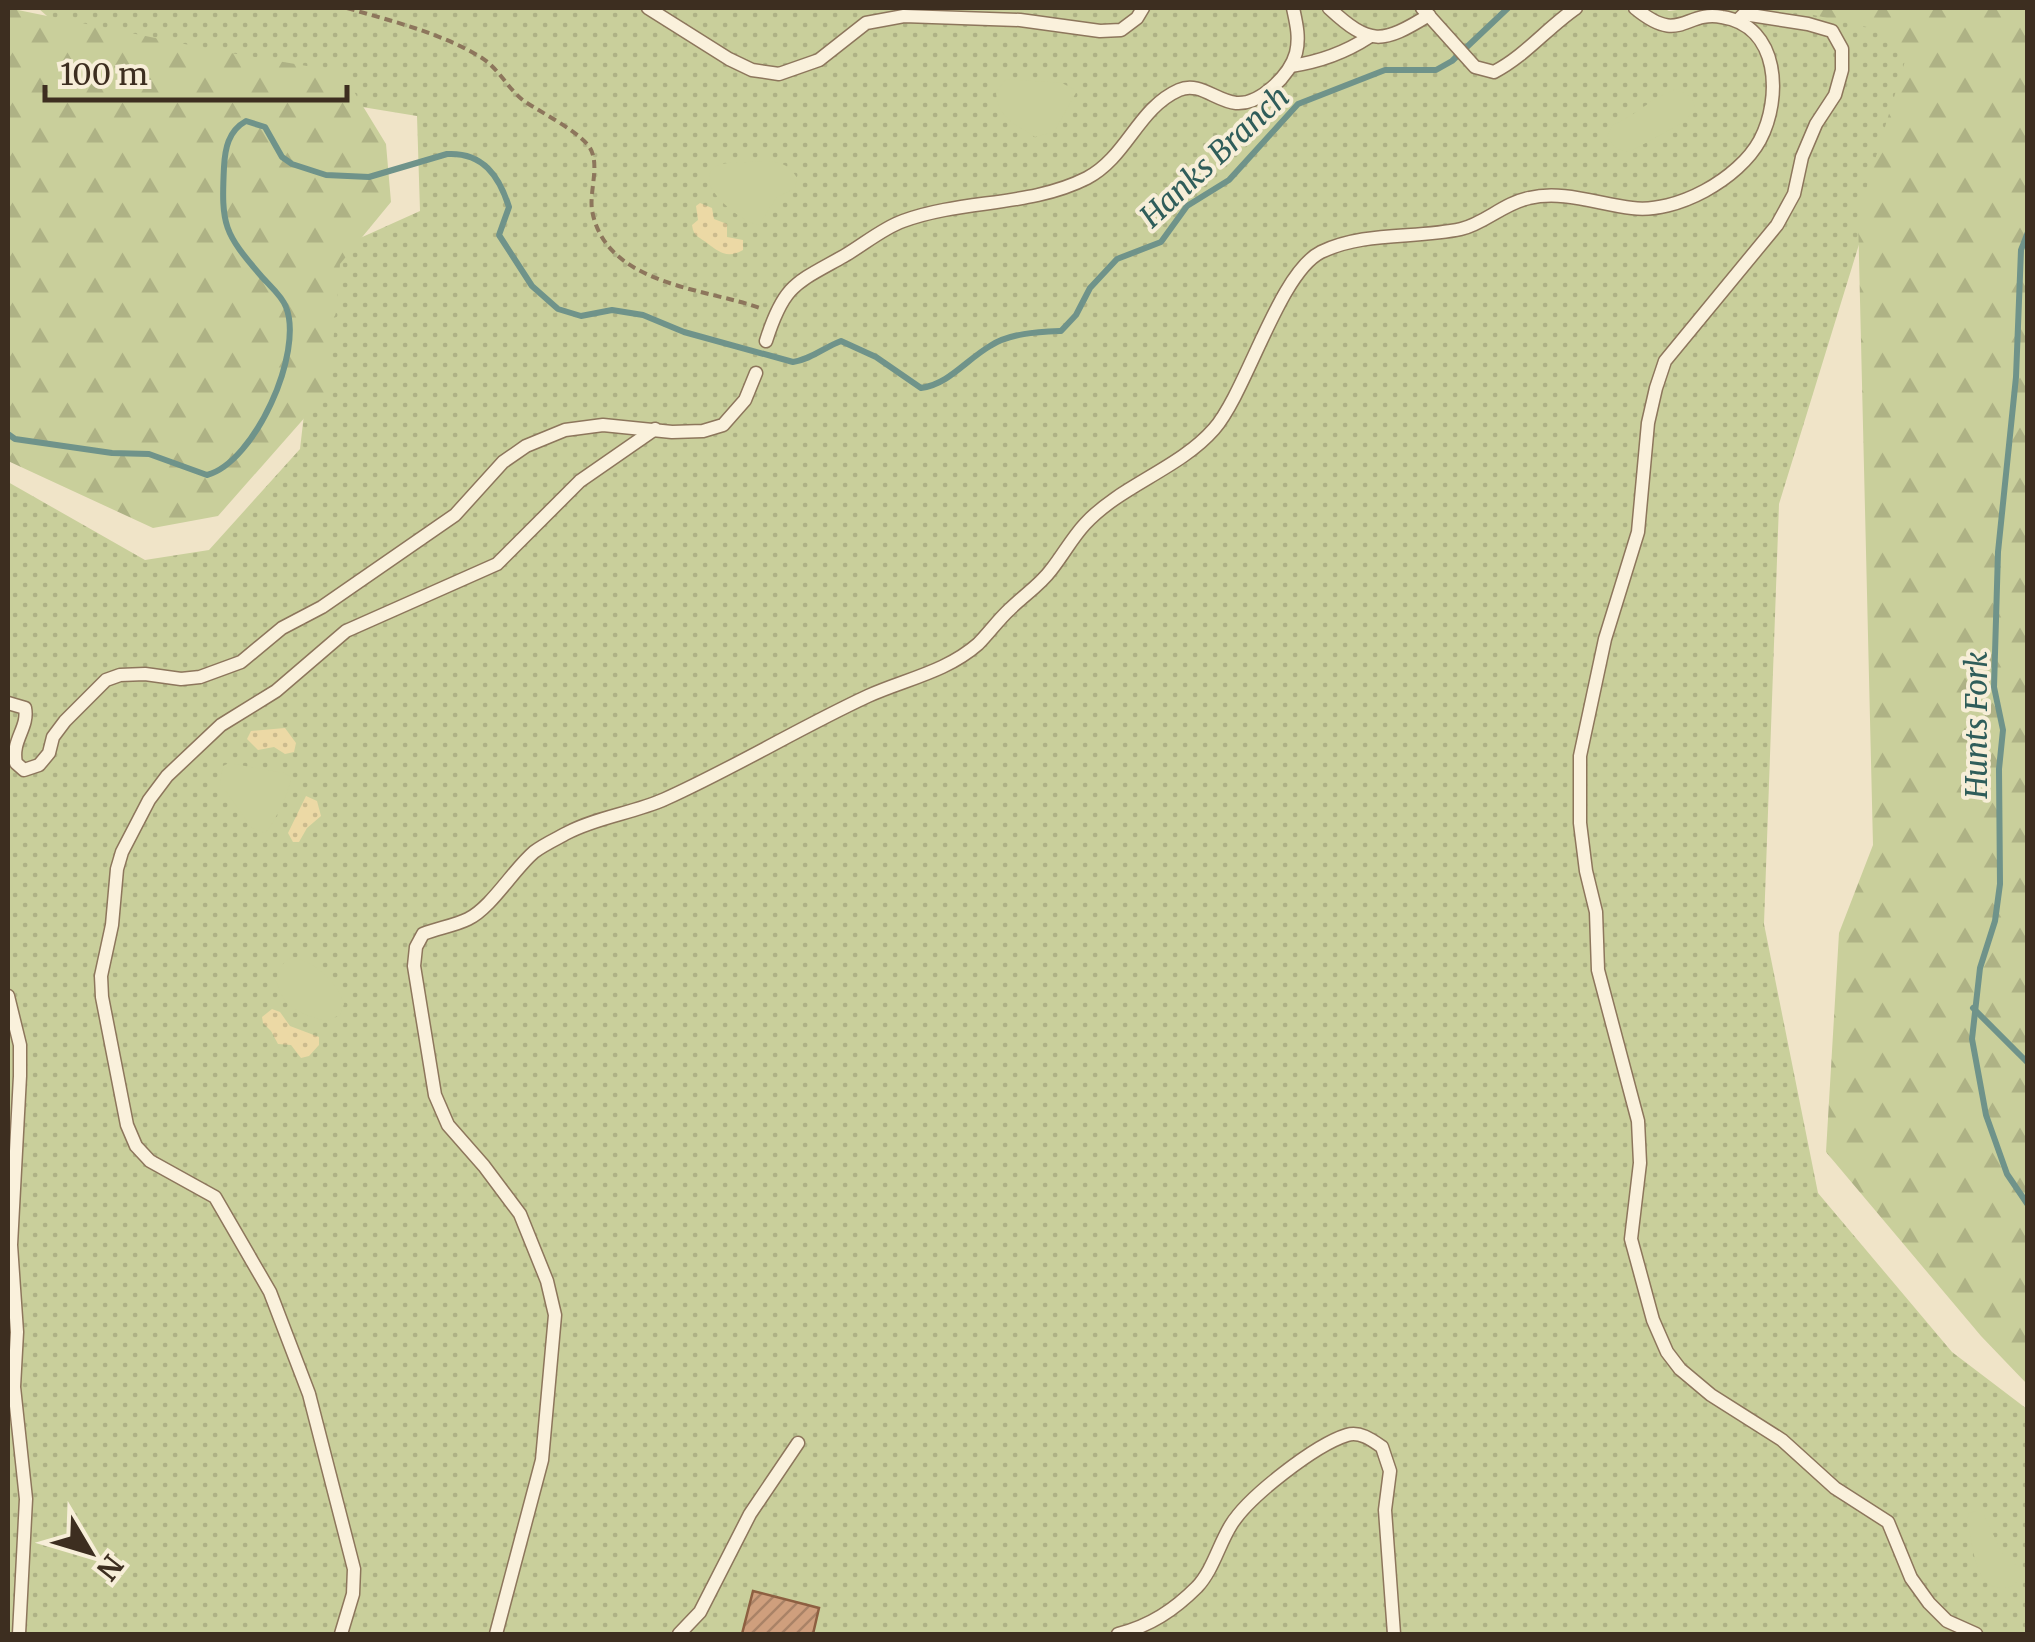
<svg xmlns="http://www.w3.org/2000/svg" width="2035" height="1642" font-family="Merriweather,serif">
	<style>
		.green { fill: url(#green-dots) }
		.forest { fill: url(#forest-firs) }
		.sand { fill: url(#sand-dots) }
		.pitch { fill: #c9cf9b }
		.lines { fill: none; stroke-linecap: round; stroke-linejoin: round }
		.stream { stroke: #6f938a; stroke-width: 6 }
		.building { fill: url(#building-hatch); stroke: #8d5f41; stroke-width: 2.5 }
		.lane-casing { stroke: #8d765c; stroke-width: 15 }
		.path { stroke: #8d765c; stroke-width: 4; stroke-dasharray: 8 5; stroke-linecap: butt }
		.lane { stroke: #faf1dc; stroke-width: 12 }
		.labels { text-anchor: middle; stroke-width: 8; stroke-linejoin: round; paint-order: stroke }
		.water-label { font-size: 30px; font-style: italic; fill: #2f5d5a; stroke: #f7eed8 }
	</style>
	<defs>
		<pattern id="green-dots" width="8" height="8" patternUnits="userSpaceOnUse" patternTransform="scale(2.5)"><rect width="8" height="8" fill="#c9cf9b"/><path d="M2 2h.1M6 6h.1" fill="none" stroke="#aeb285" stroke-width="1.8" stroke-linecap="round"/></pattern>
		<pattern id="forest-firs" width="22" height="20" patternUnits="userSpaceOnUse" patternTransform="scale(2.5)"><rect width="22" height="20" fill="#c9cf9b"/><path d="M5 1l3.5 6h-7zM16 11l3.5 6h-7z" fill="#aeb285"/></pattern>
		<pattern id="sand-dots" width="8" height="8" patternUnits="userSpaceOnUse" patternTransform="scale(2.5)"><rect width="8" height="8" fill="#ecd9a5"/><path d="M2 2h.1M6 6h.1" fill="none" stroke="#cbbb8e" stroke-width="1.8" stroke-linecap="round"/></pattern>
		<pattern id="building-hatch" width="6" height="6" patternUnits="userSpaceOnUse" patternTransform="scale(2.5)"><rect width="6" height="6" fill="#cf9f7d"/><path d="M-1 1l2-2M0 6l6-6M5 7l2-2" fill="none" stroke="#a98266"/></pattern>
	</defs>
	<rect width="100%" height="100%" fill="#f0e4c8"/>
	<!-- green -->
	<path class="green" d="M38 8H1663L1669 11C1743 0 1823 11 1897 23L1918 53 1779 504 1764 924 1818 1193 1952 1352 2027 1409V1634H8V482L145 560 209 550 300 449 317 301 329 252 420 211 417 116 101 64Z"/>
	<!-- forest -->
	<g class="forest">
		<polygon points="8,8 219,51 342,72 386,144 391,202 340,264 329,390 218,516 153,528 8,461"/>
		<polygon points="1783,8 2027,8 2027,1384 1981,1336 1826,1152 1839,933 1873,845 1858,216 1905,61 1880,30"/>
	</g>
	<!-- sand -->
	<g class="sand">
		<path d="M700 203 712 208 714 219 727 224V237L743 240V250C727 259 719 252 707 243 697 235 694 237 692 225L698 220 696 206Z"/>
		<polygon points="285,728 296,743 294,752 285,754 274,747 258,750 247,739 251,731"/>
		<polygon points="306,796 317,801 321,816 307,828 299,842 293,842 288,833"/>
		<polygon points="272,1009 280,1012 290,1026 319,1037 319,1045 309,1056 301,1058 291,1045 278,1044 271,1031 263,1023 262,1017"/>
	</g>
	<!-- pitch -->
	<g class="pitch">
		<path d="M1006 79 1062 83 1077 91 1054 132 1035 137C1015 124 998 118 996 92Z"/>
		<path d="M1677 89 1692 98 1695 106 1686 121 1631 151C1618 152 1613 147 1607 136L1613 125C1636 116 1654 95 1677 89Z"/>
		<path d="M747 162C767 162 786 157 797 178L795 188 776 198 759 225C739 222 684 177 722 164 729 162 739 163 747 162Z"/>
		<path d="M229 763 284 773 291 777C291 788 273 826 265 833L252 828 220 783 223 766Z"/>
		<path d="M294 957C316 964 337 981 344 1004L340 1015 326 1021C313 1018 299 1013 289 1004 273 990 272 964 294 957Z"/>
		<path d="M1976 1511 1984 1515 2002 1553 2022 1571C2020 1579 2015 1587 2005 1588 1972 1590 1974 1542 1967 1521L1969 1513Z"/>
	</g>
	<g class="lines">
		<!-- stream -->
		<g class="stream">
			<polyline points="2028,232 2021,250 2016,377 1998,552 1994,687 2003,730 1999,769 2000,884 1995,921 1980,968 1972,1039 1986,1115 2007,1174 2028,1205"/>
			<path d="M8 434 15 439 112 453 149 454 207 475C255 462 304 352 286 307 282 296 270 286 262 277 224 233 221 226 224 167 225 149 228 131 246 121L265 127 282 157 292 164 326 175 369 177 447 154C483 152 499 176 509 207L499 235 532 286 558 309 581 316 612 310 643 315 684 332 793 362C810 360 825 347 841 341L876 357 921 388C949 384 966 360 990 346 1010 333 1038 332 1061 331L1076 315 1090 288 1117 259 1161 242 1187 206 1229 180 1298 104 1385 70H1436L1452 61 1508 8"/>
			<polyline points="1973,1008 2028,1063"/>
		</g>
	</g>
	<!-- building -->
	<polygon class="building" points="753,1591 819,1608 813,1634 742,1634"/>
	<g class="lines">
		<!-- lane casing -->
		<g class="lane-casing">
			<g id="lane">
				<polyline points="648,8 729,59 752,70 779,74 819,60 866,23 904,16 1020,20 1100,31 1121,30 1137,18 1143,8"/>
				<path d="M1329 8C1370 46 1382 44 1429 15"/>
				<path d="M1422 8 1475 67 1494 72C1525 56 1547 28 1576 8"/>
				<polyline points="1738,20 1744,14 1808,24 1832,31 1842,49 1842,70 1835,95 1816,124 1802,157 1794,194 1777,225 1665,361 1656,388 1648,423 1638,532 1605,639 1580,756 1580,823 1586,871 1596,912 1598,970 1638,1121 1640,1163 1631,1239 1653,1320 1667,1352 1680,1369 1711,1395 1782,1440 1835,1488 1888,1522 1911,1578 1929,1603 1947,1621 1976,1634"/>
				<path d="M1291 66C1318 62 1346 52 1369 37"/>
				<path d="M766 341C784 284 796 283 844 256 863 245 883 228 903 221 963 199 1030 207 1087 178 1127 157 1138 108 1179 90 1199 81 1216 101 1236 103 1260 105 1290 75 1296 53 1300 37 1296 22 1293 8"/>
				<path d="M8 703 25 708C29 728 11 740 16 763L24 770 39 765 49 753 53 737 65 721 106 680 120 675 145 674 181 679 200 677 241 662 282 628 322 607 455 515 503 462 526 446 565 430 603 425 672 432 703 431 723 425 745 400 756 373"/>
				<polyline points="8,996 20,1045 20,1076 11,1245 17,1332 14,1387 26,1499 19,1634"/>
				<polyline points="341,1634 353,1594 354,1569 309,1394 270,1292 215,1197 150,1161 136,1146 127,1125 102,997 101,976 112,925 117,869 122,852 149,800 167,776 221,725 276,691 346,631 497,564 580,481 655,429"/>
				<path d="M496 1634 542 1460 555 1315 547 1281 520 1214 484 1166 448 1125 435 1095 414 966 416 947 423 934C437 928 454 926 468 919 491 908 513 870 534 852 543 845 556 839 567 833 597 817 634 813 665 799 734 768 799 728 868 696 906 679 946 672 978 644 989 633 998 620 1010 609 1023 596 1040 585 1051 570 1063 555 1072 538 1085 524 1121 485 1179 469 1214 429 1247 391 1279 273 1321 252 1365 231 1415 239 1461 229 1484 224 1504 203 1529 198 1563 190 1598 204 1632 208 1676 214 1739 179 1760 140 1782 98 1780 26 1722 17 1684 10 1681 46 1635 8"/>
				<polyline points="679,1634 700,1612 750,1514 798,1443"/>
				<path d="M1118 1634C1150 1626 1174 1610 1197 1587 1213 1570 1219 1544 1231 1525 1248 1497 1315 1445 1347 1435 1360 1431 1372 1440 1382 1447L1390 1471 1385 1510 1394 1634"/>
			</g>
		</g>
		<!-- path -->
		<path class="path" d="M347 8C391 21 442 33 482 58 499 69 508 89 524 101 542 113 574 129 587 144 602 160 589 190 592 210 605 285 704 288 760 308"/>
		<!-- lane -->
		<use href="#lane" class="lane"/>
	</g>
	<g class="labels">
		<!-- water labels -->
		<g class="water-label">
			<text transform="translate(1215 157) rotate(-43)" y="10">Hanks Branch</text>
			<text transform="translate(1977 725) rotate(-90)" y="10">Hunts Fork</text>
		</g>
	</g>
	<!-- border -->
	<rect width="2035" height="1642" fill="none" stroke="#3d2e20" stroke-width="20"/>
	<!-- north arrow -->
	<g transform="translate(90 1552) rotate(128)" stroke="#f7eed8" stroke-width="8" paint-order="stroke">
	<path d="M0-8L18 38L0 25L-18 38Z" fill="#3d2e20"/>
	<text y="-15" font-size="28" font-weight="bold" text-anchor="middle" fill="#3d2e20">N</text>
	</g>
	<!-- scale -->
	<path d="M45 85v15h302v-15" fill="none" stroke="#3d2e20" stroke-width="5"/>
	<text x="60" y="85" font-size="30" fill="#3d2e20" stroke="#f7eed8" stroke-width="8" paint-order="stroke">100 m</text>
</svg>
